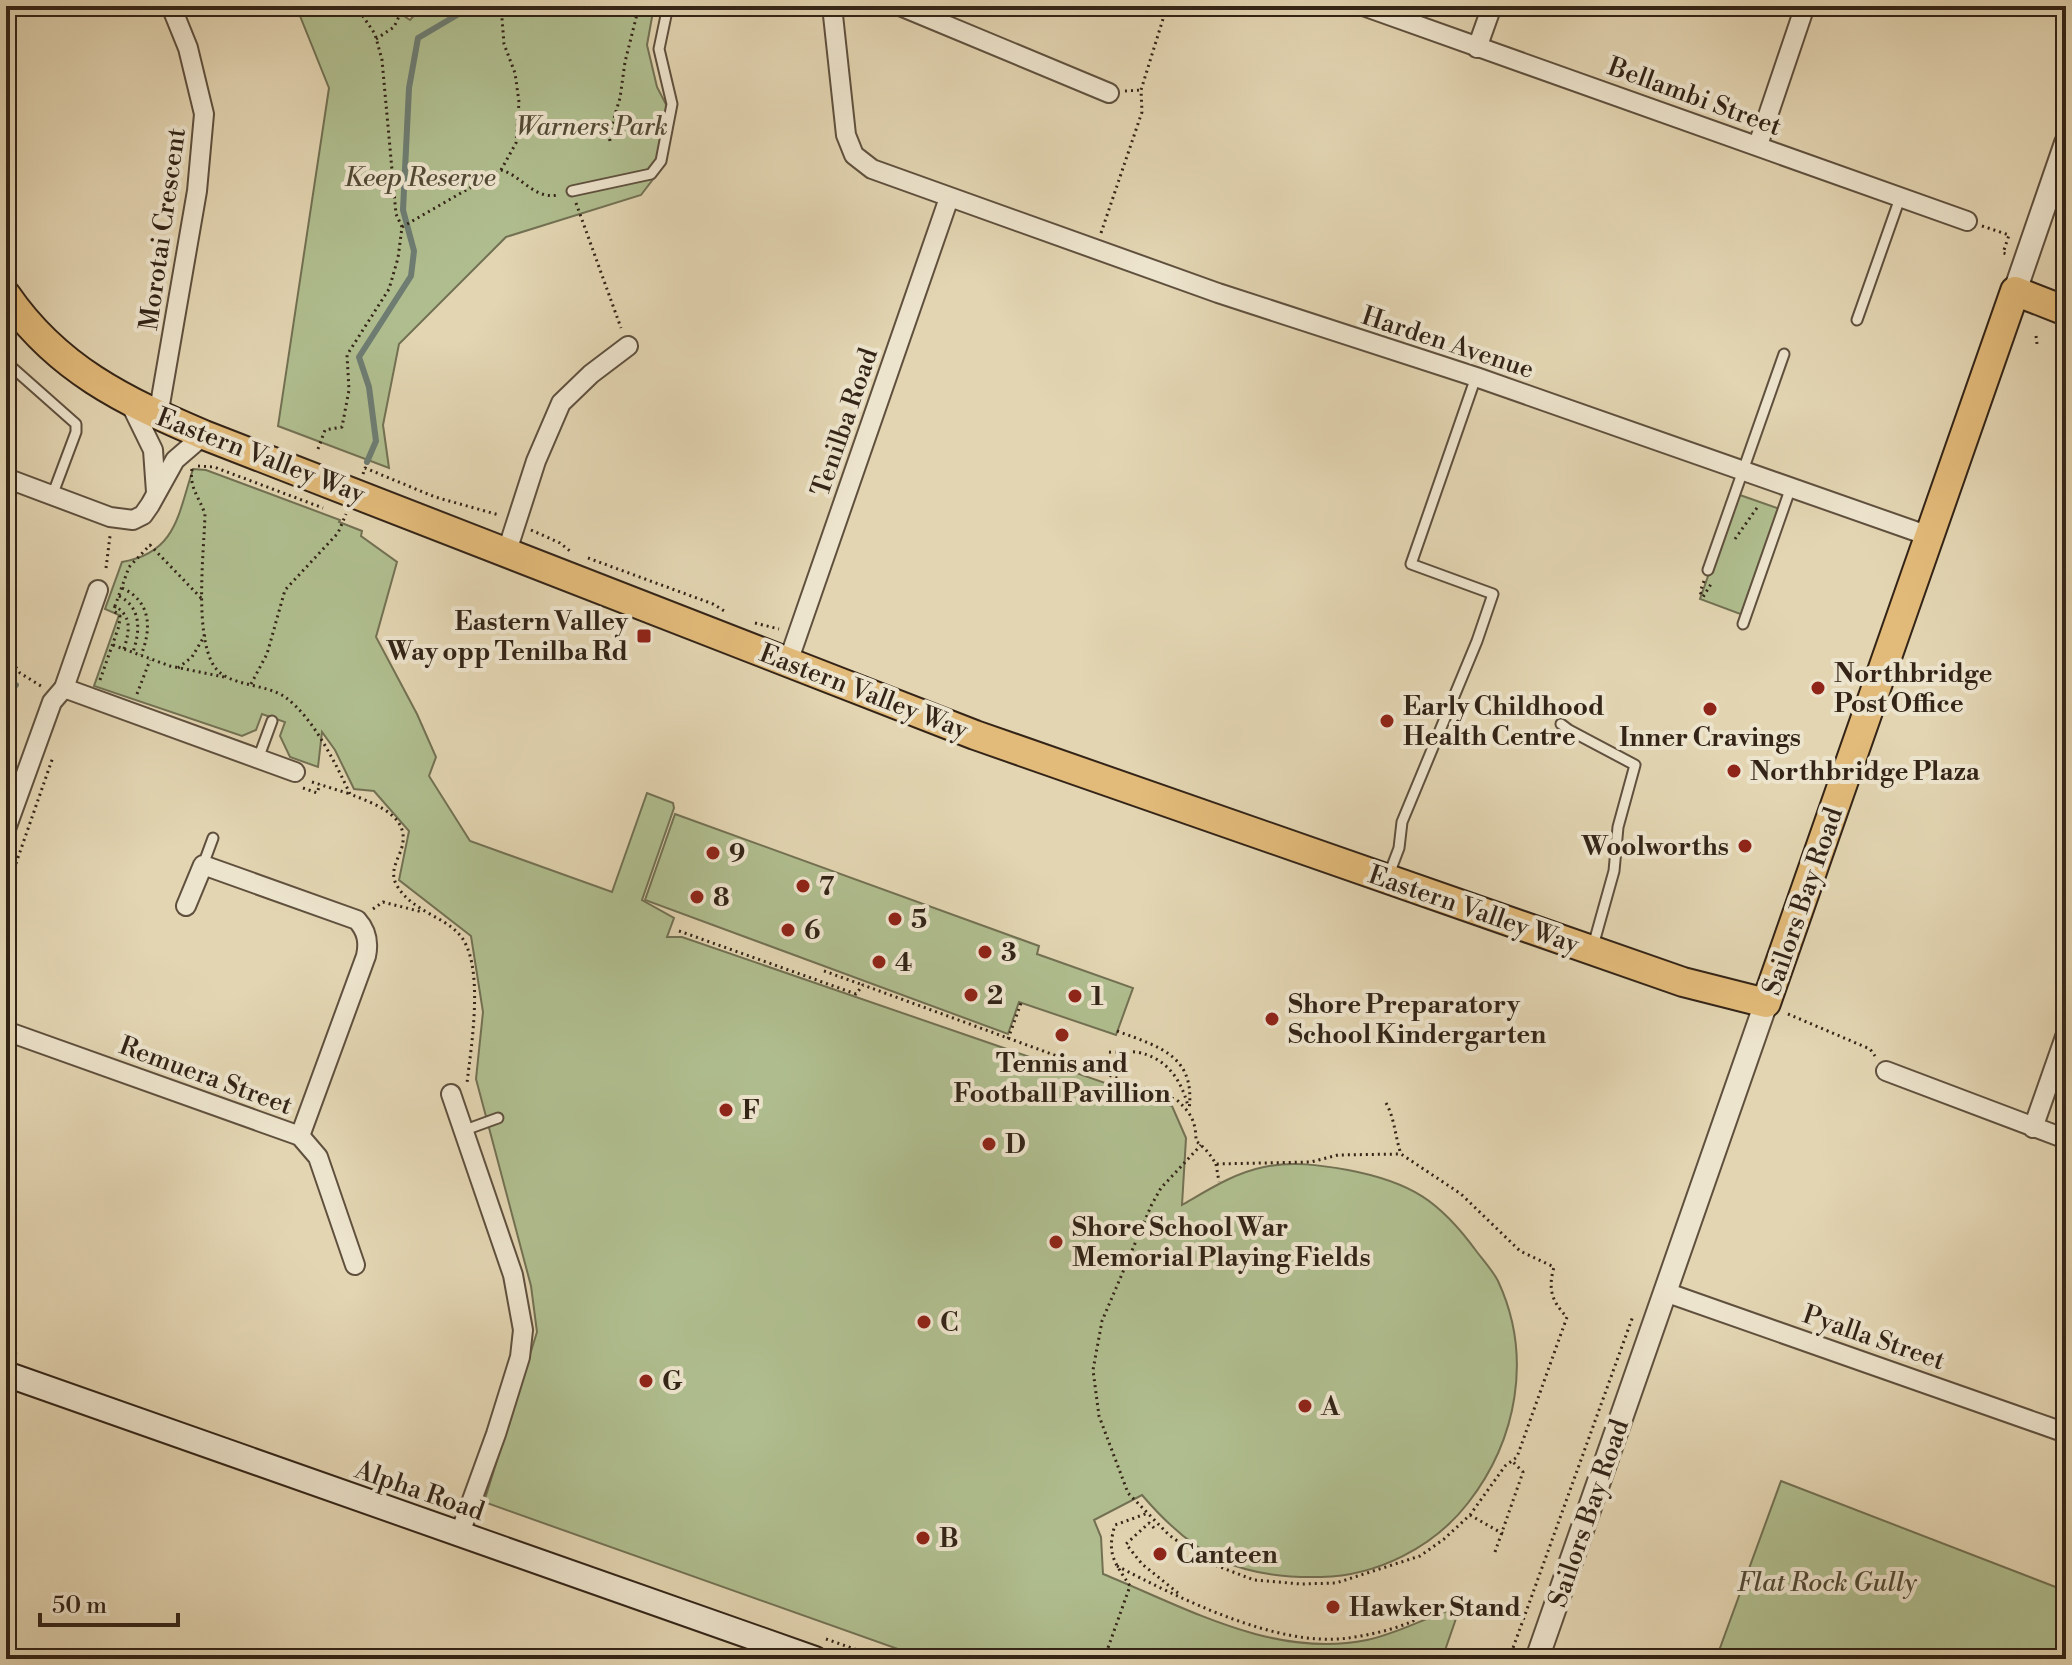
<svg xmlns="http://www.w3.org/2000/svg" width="2072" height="1665" font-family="'Libre Bodoni',serif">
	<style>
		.green { fill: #b0be8f; stroke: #727153; stroke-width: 2 }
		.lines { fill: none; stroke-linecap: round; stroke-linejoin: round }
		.stream { stroke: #6e7d73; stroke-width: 6 }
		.service-casing { stroke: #5f503e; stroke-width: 13 }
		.minor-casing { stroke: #5f503e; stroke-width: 22 }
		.tertiary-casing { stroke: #5f503e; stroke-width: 26 }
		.secondary-casing { stroke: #332417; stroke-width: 28 }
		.primary-casing { stroke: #332417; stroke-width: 32 }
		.path { stroke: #332417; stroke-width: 3; stroke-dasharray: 2 4; stroke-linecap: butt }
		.service { stroke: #ede4cd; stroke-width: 9 }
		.minor { stroke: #ede4cd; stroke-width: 18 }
		.tertiary { stroke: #ede4cd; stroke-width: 22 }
		.secondary { stroke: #ede4cd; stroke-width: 24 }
		.primary { stroke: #e2ba79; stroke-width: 28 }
		.poi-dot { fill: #8f2418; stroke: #ede4cd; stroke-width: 3 }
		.labels { text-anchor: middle; stroke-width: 8; stroke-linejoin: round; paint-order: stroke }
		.street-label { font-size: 26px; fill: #332417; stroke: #ede4cd }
		.park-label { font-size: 26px; font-style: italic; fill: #524a35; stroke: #ede4cd }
		.poi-label { font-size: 26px; font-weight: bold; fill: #332417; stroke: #ede4cd; text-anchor: start }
	</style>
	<rect width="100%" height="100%" fill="#e3d5b2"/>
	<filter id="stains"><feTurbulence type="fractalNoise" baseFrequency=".0025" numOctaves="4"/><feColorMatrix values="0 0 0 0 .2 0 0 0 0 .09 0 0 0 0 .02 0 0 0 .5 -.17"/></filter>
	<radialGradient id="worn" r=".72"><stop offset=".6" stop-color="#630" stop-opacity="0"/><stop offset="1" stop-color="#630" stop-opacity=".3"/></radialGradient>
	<!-- green -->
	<g class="green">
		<polygon points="296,6 389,6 410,20 423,6 654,6 647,45 657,87 674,120 660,170 641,195 506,237 399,344 383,425 389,468 278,426 329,88"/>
		<path d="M193 469 206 470 340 520 339 522 362 531 361 536 397 562 376 637 417 714 436 757 429 776 470 841 612 892 647 793 673 803 674 808 642 900 674 918 667 937H682L1172 1106 1186 1138 1182 1205C1208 1190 1234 1173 1264 1167 1292 1161 1320 1165 1348 1170 1411 1182 1440 1201 1477 1252 1484 1261 1493 1271 1498 1281 1533 1356 1517 1440 1468 1503 1434 1547 1377 1576 1321 1577 1239 1579 1195 1557 1142 1495L1094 1520 1101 1537 1103 1574C1187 1608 1274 1659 1367 1640 1400 1633 1428 1616 1460 1607L1442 1659H926L484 1502 537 1332 531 1286 476 1079 483 1012 471 936 399 880 409 831 374 791 354 789 335 750 322 732 318 767 290 757 280 736 285 722 262 714 256 730 242 736 94 686 119 615 105 609 122 562C176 553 178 515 193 469Z"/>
		<polygon points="1737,494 1780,509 1743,615 1700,599"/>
		<polygon points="675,814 1039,946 1037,954 1133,988 1116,1035 1019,1002 1008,1034 645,900"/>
		<polygon points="1781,1481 2066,1591 2066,1659 1716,1659"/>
	</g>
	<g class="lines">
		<!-- stream -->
		<g class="stream">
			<polyline points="367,462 376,441 369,387 359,357 411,276 414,251 403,210 409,88 418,38 457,15"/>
			<polyline points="6,681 16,685"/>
		</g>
		<!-- service casing -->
		<g class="service-casing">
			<g id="service">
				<polyline points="572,191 651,174 661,161 672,104 659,49 668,6"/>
				<polyline points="1857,320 1900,198"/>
				<polyline points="6,362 76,424 76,432 52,496"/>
				<polyline points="1708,570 1784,354"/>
				<polyline points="1743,624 1791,487"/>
				<polyline points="1561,724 1569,730 1635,765 1618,827 1614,871 1593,946"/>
				<polyline points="258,759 272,721"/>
				<polyline points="203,865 213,838"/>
				<polyline points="1388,877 1399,848 1402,822 1477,641 1493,594 1411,564 1476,377"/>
				<polyline points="465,1130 498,1118"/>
			</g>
		</g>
		<!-- minor casing -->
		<g class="minor-casing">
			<g id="minor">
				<polyline points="832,6 846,135 854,155 872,169 1218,293 1476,377 1929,536"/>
				<polyline points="900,6 1109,93"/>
				<polyline points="1363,6 1967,221"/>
				<polyline points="1477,48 1492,6"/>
				<polyline points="1758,145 1805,6"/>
				<polyline points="130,403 153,450 156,492"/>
				<polyline points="158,416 197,191 204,114 188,48 171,6"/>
				<polyline points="6,478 110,517 133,520 143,515 150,505 175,460 204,435"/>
				<polyline points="507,551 536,461 561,403 591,374 628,346"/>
				<polyline points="788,662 949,198"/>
				<polyline points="64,688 295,772"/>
				<polyline points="6,829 52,702 64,688 98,590"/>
				<path d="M186 906 203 865 357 920C367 931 369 942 366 956L300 1136"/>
				<polyline points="6,1031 300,1136 318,1157 355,1265"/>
				<polyline points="1886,1071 2066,1139"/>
				<polyline points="451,1094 513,1275 523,1330 520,1357 496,1434 460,1533"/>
				<polyline points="2033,1128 2066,1034"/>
				<polyline points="1665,1292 2066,1433"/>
			</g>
		</g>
		<!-- tertiary casing -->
		<g class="tertiary-casing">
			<g id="tertiary">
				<polyline points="2015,291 2066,143"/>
				<polyline points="1537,1659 1766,1003"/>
			</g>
		</g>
		<!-- secondary casing -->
		<g class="secondary-casing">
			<polyline id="secondary" points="6,1374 815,1659"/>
		</g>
		<!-- primary casing -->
		<g class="primary-casing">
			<path id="primary" d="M6 295C57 369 124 401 204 435L975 735 1683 982 1766 1003 2015 291 2066 311"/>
		</g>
		<!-- path -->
		<g class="path">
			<polyline points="376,39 394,27 404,6"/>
			<polyline points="1125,91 1141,90"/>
			<polyline points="610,141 609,135 620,98 625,62 639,6"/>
			<polyline points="501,170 516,143 519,102 515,73 504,44 501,6"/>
			<polyline points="576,203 621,328"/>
			<polyline points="1982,226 2009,235 2003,253 2007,254"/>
			<path d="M402 227 501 170C521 175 534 200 558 195"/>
			<polyline points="1101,233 1142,112 1141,90 1167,6"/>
			<polyline points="2036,336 2037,344"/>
			<polyline points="318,449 325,430 342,427 349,390 347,355 389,289 398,258 402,227 396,214 382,60 375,34 356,6"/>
			<polyline points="198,466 214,467 323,508"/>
			<path d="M192 469C189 487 199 497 205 514 204 552 194 635 214 666 228 687 265 683 285 697 313 717 336 764 350 794 378 805 416 818 399 855 395 865 391 874 396 884 410 910 442 916 458 933 486 961 471 1047 467 1083"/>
			<polyline points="363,474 365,468 435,497 499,515"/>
			<polyline points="531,530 560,543 570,551"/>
			<polyline points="1735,539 1759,505"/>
			<polyline points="588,558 713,604 726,612"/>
			<polyline points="106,568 110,536"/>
			<polyline points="1704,581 1700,592 1703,597 1711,584"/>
			<path d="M122 588C151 601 152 629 141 655"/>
			<path d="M119 596C142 608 140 631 133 652"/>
			<polyline points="755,623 779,629"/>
			<polyline points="113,645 170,666 224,677"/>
			<path d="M124 649C129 632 133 617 115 606L129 567 150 545 202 599"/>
			<polyline points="6,661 13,663 20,673 41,686"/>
			<polyline points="178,668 192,657 205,635"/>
			<polyline points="100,680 119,626 120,616 114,611 115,606"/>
			<polyline points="251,684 267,654 285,590 338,533 346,514"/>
			<polyline points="137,694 150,660"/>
			<polyline points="312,782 350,794"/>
			<polyline points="303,788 317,793 320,784"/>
			<polyline points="6,892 53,757"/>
			<polyline points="373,909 383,902 422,912"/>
			<path d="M679 931 856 994 863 985 1177 1100C1191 1113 1196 1122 1196 1141 1205 1148 1210 1154 1216 1164L1311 1162 1338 1155 1401 1154 1461 1194 1520 1251 1554 1267C1548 1288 1551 1301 1567 1317L1517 1457 1505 1466 1470 1515 1444 1539 1420 1556 1336 1583 1301 1584 1254 1580 1207 1562 1169 1535 1128 1493 1099 1416 1093 1370 1102 1321 1151 1206 1161 1188 1201 1145"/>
			<polyline points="824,971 863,985"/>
			<polyline points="1788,1014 1870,1049 1875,1056"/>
			<path d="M1117 1031C1160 1047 1196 1056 1189 1110"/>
			<polyline points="1008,1039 1021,1003"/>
			<path d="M1109 1052C1118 1053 1127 1051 1136 1052 1166 1057 1181 1079 1188 1106"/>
			<path d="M1386 1103C1395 1119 1395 1137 1401 1154"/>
			<polyline points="1216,1164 1219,1182"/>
			<polyline points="6,1349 17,1354"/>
			<polyline points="1470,1515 1505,1535"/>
			<polyline points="1154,1528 1149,1523 1126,1544 1142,1564 1178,1593"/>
			<polyline points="1495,1552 1523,1472 1512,1461"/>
			<path d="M1117 1566C1179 1598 1278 1648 1348 1638 1369 1635 1393 1630 1413 1621 1431 1613 1444 1604 1464 1603"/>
			<polyline points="826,1639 883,1659"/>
			<path d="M1104 1659 1130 1586C1115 1563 1106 1554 1115 1525L1148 1513"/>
			<polyline points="1509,1659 1633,1316"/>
		</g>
		<!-- service -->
		<use href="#service" class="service"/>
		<!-- minor -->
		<use href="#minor" class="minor"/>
		<!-- tertiary -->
		<use href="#tertiary" class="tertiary"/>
		<!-- secondary -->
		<use href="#secondary" class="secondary"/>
		<!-- primary -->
		<use href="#primary" class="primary"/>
	</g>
	<!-- markers -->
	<g class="poi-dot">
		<rect x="636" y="628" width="16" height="16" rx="4"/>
		<circle cx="1818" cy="688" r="8"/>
		<circle cx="1710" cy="709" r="8"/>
		<circle cx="1387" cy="721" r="8"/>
		<circle cx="1734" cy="771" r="8"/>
		<circle cx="1745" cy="846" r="8"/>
		<circle cx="713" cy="853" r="8"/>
		<circle cx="803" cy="886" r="8"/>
		<circle cx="697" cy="897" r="8"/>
		<circle cx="895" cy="919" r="8"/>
		<circle cx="788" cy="930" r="8"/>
		<circle cx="985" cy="952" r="8"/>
		<circle cx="879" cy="962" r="8"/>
		<circle cx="971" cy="995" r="8"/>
		<circle cx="1075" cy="996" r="8"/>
		<circle cx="1272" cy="1019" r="8"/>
		<circle cx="1062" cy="1035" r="8"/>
		<circle cx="726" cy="1110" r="8"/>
		<circle cx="989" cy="1144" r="8"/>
		<circle cx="1056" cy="1242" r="8"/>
		<circle cx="924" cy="1322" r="8"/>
		<circle cx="646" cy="1381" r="8"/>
		<circle cx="1305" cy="1406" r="8"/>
		<circle cx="923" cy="1538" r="8"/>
		<circle cx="1160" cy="1554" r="8"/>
		<circle cx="1333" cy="1607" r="8"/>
	</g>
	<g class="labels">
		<!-- street labels -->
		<g class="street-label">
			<text transform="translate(1695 96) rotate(20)" y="9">Bellambi Street</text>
			<text transform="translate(162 229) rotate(-82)" y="9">Morotai Crescent</text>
			<text transform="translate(1448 342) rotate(18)" y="9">Harden Avenue</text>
			<text transform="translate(844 422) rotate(-71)" y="9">Tenilba Road</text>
			<text transform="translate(261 455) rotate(21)" y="9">Eastern Valley Way</text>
			<text transform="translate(864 691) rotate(21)" y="9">Eastern Valley Way</text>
			<text transform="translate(1802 901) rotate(-71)" y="9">Sailors Bay Road</text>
			<text transform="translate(1474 909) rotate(19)" y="9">Eastern Valley Way</text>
			<text transform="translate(206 1075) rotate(20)" y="9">Remuera Street</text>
			<text transform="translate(1874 1337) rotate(19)" y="9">Pyalla Street</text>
			<text transform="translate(420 1490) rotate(19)" y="9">Alpha Road</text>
			<text transform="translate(1588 1513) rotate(-71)" y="9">Sailors Bay Road</text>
		</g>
		<!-- park labels -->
		<g class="park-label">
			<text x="592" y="135">Warners Park</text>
			<text x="420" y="186">Keep Reserve</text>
			<text x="1827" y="1591">Flat Rock Gully</text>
		</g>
		<!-- poi labels -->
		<g class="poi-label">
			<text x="628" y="630" text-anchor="end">Eastern Valley<tspan x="628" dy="30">Way opp Tenilba Rd</tspan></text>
			<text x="1834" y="682">Northbridge<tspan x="1834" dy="30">Post Office</tspan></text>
			<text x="1403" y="715">Early Childhood<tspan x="1403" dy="30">Health Centre</tspan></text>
			<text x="1710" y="746" text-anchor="middle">Inner Cravings</text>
			<text x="1750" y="780">Northbridge Plaza</text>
			<text x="1729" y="855" text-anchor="end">Woolworths</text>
			<text x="729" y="862">9</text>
			<text x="819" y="895">7</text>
			<text x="713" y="906">8</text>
			<text x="911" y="928">5</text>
			<text x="804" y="939">6</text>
			<text x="1001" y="961">3</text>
			<text x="895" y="971">4</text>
			<text x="987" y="1004">2</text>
			<text x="1091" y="1005">1</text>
			<text x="1288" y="1013">Shore Preparatory<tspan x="1288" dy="30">School Kindergarten</tspan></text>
			<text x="1062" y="1072" text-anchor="middle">Tennis and<tspan x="1062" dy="30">Football Pavillion</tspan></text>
			<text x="742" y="1119">F</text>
			<text x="1005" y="1153">D</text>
			<text x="1072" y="1236">Shore School War<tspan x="1072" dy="30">Memorial Playing Fields</tspan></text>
			<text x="940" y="1331">C</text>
			<text x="662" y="1390">G</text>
			<text x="1321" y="1415">A</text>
			<text x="939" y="1547">B</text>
			<text x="1176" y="1563">Canteen</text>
			<text x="1349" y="1616">Hawker Stand</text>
		</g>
	</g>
	<!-- margin -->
	<rect width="2072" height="1665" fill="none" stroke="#e3d5b2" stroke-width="32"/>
	<rect x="8" y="8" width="2056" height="1649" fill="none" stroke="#332417" stroke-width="4"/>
	<rect x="16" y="16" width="2040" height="1633" fill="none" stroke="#332417" stroke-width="2"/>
	<!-- scale -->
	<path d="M40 1613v12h138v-12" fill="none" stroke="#332417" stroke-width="4"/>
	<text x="52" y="1613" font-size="24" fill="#332417" stroke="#ede4cd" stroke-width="6" paint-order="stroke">50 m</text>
	<rect width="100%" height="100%" filter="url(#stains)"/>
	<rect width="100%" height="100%" fill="url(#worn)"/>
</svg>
